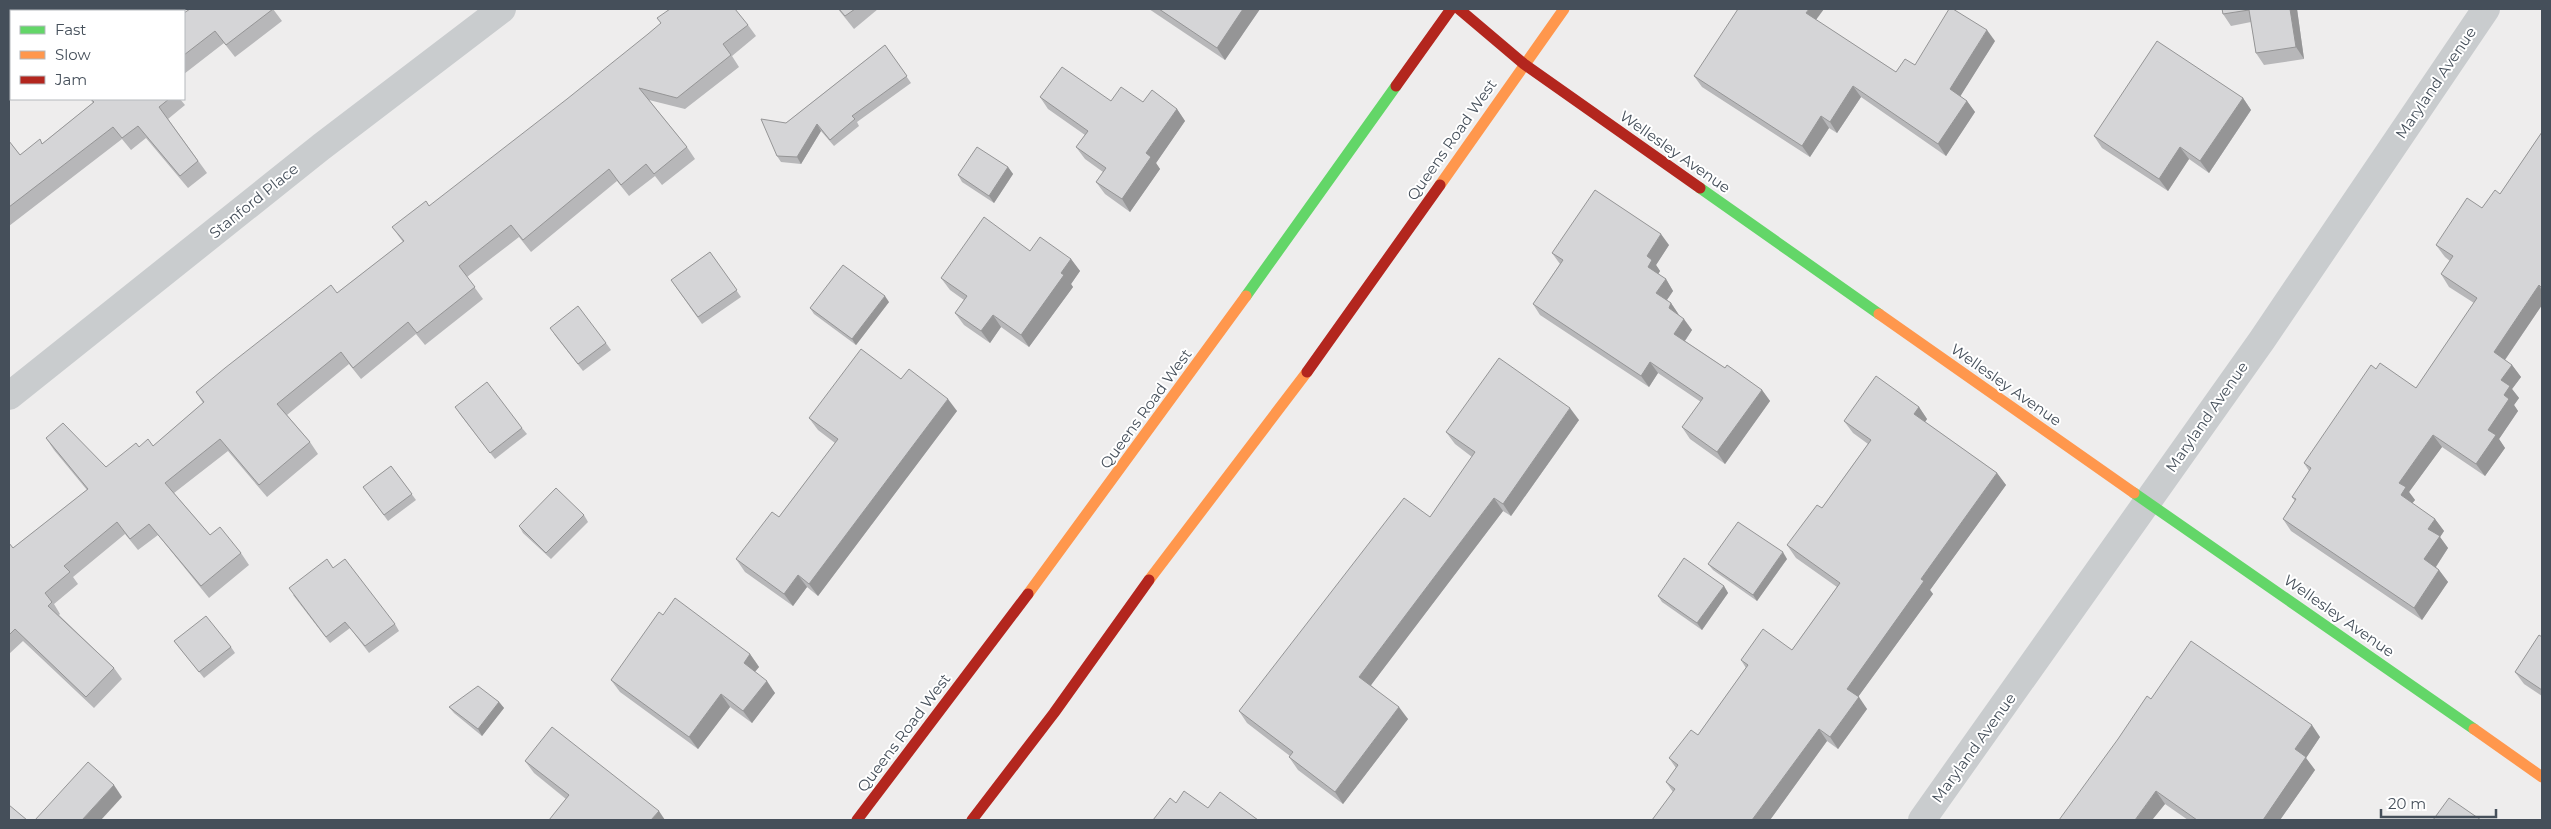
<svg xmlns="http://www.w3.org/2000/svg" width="2551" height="829" font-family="Montserrat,sans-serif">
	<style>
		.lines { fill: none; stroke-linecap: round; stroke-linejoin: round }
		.street { stroke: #c9ccce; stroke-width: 28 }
		.fast { stroke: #63d668; stroke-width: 11 }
		.slow { stroke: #ff974d; stroke-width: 11 }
		.jam { stroke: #b3261e; stroke-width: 11 }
		.wall { fill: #b7b7b9 }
		.shaded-wall { fill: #959596 }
		.building { fill: #d5d5d7; stroke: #959596 }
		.labels { text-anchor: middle; stroke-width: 4; stroke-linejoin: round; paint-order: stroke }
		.street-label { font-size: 15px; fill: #454f5a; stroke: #fff }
	</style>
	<rect width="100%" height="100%" fill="#eeeded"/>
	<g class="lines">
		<!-- street -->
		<g class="street">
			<polyline points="9,396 321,147 502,9"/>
			<polyline points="1922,820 2262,340 2486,9"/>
		</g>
		<!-- fast -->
		<g class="fast">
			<polyline points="1700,188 1879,314"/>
			<polyline points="1246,296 1396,86"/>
			<polyline points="2134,493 2474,729"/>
		</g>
		<!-- slow -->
		<g class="slow">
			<polyline points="1440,185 1564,9"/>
			<polyline points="1879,314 2134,493"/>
			<polyline points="1149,580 1307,372"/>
			<polyline points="1028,594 1246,296"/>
			<polyline points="2474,729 2542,777"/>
		</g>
		<!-- jam -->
		<g class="jam">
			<polyline points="1459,9 1524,64 1700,188"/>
			<polyline points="1396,86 1451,9"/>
			<polyline points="1307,372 1440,185"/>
			<polyline points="857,820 1028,594"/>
			<polyline points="972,820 1054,713 1149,580"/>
		</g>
	</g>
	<!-- wall -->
	<g class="wall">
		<polygon points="273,9 282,21 235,57 224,43 184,74 184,13"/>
		<polygon points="838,9 878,9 854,29"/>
		<polygon points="1149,9 1260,9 1225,60"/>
		<polygon points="2222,9 2297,9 2304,59 2264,65 2256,53 2251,22 2231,26 2223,14"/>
		<polygon points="1816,20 1896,72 1915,65 1995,41 1960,96 1967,101 1975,112 1946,156 1861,97 1837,133 1829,128 1810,157 1702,87 1694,76"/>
		<polygon points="748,25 756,36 732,56 739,67 685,109 649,100 687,147 695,159 662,185 655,176 629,196 617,181 531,252 519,237 467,277 483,299 425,345 416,334 361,379 349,364 287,415 310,442 318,454 267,497 228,451 174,493 210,535 241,553 249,565 209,598 158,535 138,550 125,534 73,577 78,584 54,604 60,614 59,615 114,668 122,679 94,708 23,641 9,654 9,543 13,548 87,490 54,450 46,438 106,467 139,447 153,446 203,403 196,392 337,293 403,242 392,227"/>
		<polygon points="9,40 11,43 11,75 9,77"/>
		<polygon points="885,45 911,83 857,122 859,126 834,146 821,131 801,164 781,162 777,156 786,123"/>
		<polygon points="1040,97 1111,101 1143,102 1177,109 1185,121 1156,163 1160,169 1130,212 1105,194 1096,182 1103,172 1085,159 1076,147 1085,135 1048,109"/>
		<polygon points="2243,98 2251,110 2209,173 2189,159 2168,191 2102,148 2094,136"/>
		<polygon points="90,99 180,99 185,105 168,119 207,173 188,188 146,138 131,150 122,139 9,226 9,141 20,155 43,143 93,103"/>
		<polygon points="2542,132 2542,305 2505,360 2512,365 2521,377 2512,389 2519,398 2514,405 2518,411 2499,439 2505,448 2485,476 2442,447 2409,492 2415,500 2412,503 2435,519 2444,531 2440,537 2448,548 2436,567 2439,570 2448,582 2422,620 2291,531 2283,519 2295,501 2292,497 2309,471 2304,463 2376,369 2416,388 2474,303 2449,287 2441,274 2450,261 2445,257 2436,245 2500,194"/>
		<polygon points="1008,167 1013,174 994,203 962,182 958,175"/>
		<polygon points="1669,245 1656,265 1660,271 1658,274 1666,279 1673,291 1667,300 1671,303 1679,315 1692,330 1685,341 1725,368 1762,390 1770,401 1725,464 1690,439 1682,427 1701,402 1658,373 1649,387 1540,315 1533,304 1560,264 1552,253"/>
		<polygon points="1030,251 1071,259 1080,271 1071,284 1073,287 1029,347 1001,327 990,343 964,325 955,313 964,300 950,290 941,278"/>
		<polygon points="710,252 741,297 702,324 671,280"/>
		<polygon points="889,302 856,345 814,314 810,308"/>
		<polygon points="554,334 606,343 611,350 583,371"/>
		<polygon points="901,379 957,411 818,596 807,587 793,606 745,572 736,559 779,517 835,443 818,430 809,418"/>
		<polygon points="1919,407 1927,419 1925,422 1997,473 2006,485 1930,590 1933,594 1858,697 1867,709 1838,749 1827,741 1770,820 1652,820 1673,792 1666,782 1676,768 1669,758 1698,735 1746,668 1741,660 1792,650 1837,587 1796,558 1787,545 1822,508 1868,444 1853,433 1844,421"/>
		<polygon points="459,413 522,428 527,434 495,459"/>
		<polygon points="1579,420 1511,516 1503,511 1371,685 1408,719 1343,804 1298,770 1289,757 1290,756 1247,723 1239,711 1430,517 1472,457 1455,444 1446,432"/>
		<polygon points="391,466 416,500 388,521 363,487"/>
		<polygon points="584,515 588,522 551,559 523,533 519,526"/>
		<polygon points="1787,559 1757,601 1713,570 1708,564"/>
		<polygon points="333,568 395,624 399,631 369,653 350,628 330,643 293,595"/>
		<polygon points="1724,586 1728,593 1702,630 1662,602 1658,596"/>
		<polygon points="663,615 750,654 759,667 755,672 775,693 752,723 730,707 698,749 620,692 611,680"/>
		<polygon points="2542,637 2542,696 2524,684 2515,672"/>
		<polygon points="174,641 231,647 235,653 204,678"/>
		<polygon points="2151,699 2320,737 2306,758 2315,770 2280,820 2188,820 2165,804 2152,820"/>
		<polygon points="499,702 504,708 482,736 454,713 449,707"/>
		<polygon points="525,761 665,820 566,799 534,773"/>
	</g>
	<!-- shaded-wall -->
	<g class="shaded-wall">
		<polygon points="1243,9 1260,9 1225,60 1217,48"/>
		<polygon points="1809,9 1824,9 1813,24 1806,13"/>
		<polygon points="2290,9 2297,9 2304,59 2296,47"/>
		<polygon points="1987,30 1995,41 1958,100 1950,89"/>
		<polygon points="1853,86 1861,97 1837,133 1830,122"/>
		<polygon points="2243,98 2251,110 2209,173 2200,161"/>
		<polygon points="1967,101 1975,112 1946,156 1938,144"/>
		<polygon points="1177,109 1185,121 1156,163 1160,169 1130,212 1122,199 1146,153"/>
		<polygon points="1821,116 1829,128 1810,157 1802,146"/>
		<polygon points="817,124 821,131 801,164 797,157"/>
		<polygon points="2180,147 2189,159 2168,191 2159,179"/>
		<polygon points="1008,167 1013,174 994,203 989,196"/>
		<polygon points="1661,234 1669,245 1656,265 1660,271 1656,278 1648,267 1647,256"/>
		<polygon points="1071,259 1080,271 1071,284 1073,287 1029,347 1021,335 1061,273"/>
		<polygon points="1666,279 1673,291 1664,304 1656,293"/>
		<polygon points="2539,285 2542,291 2542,305 2502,364 2494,352"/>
		<polygon points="885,296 889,302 856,345 852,339"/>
		<polygon points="1671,303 1679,315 1669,308"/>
		<polygon points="993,315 1001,327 990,343 981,331"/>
		<polygon points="1684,319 1692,330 1682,345 1674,334"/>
		<polygon points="1650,362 1658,373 1649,387 1641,376"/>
		<polygon points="2512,365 2521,377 2512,389 2519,398 2514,405 2518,411 2499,439 2505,448 2485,476 2476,464 2488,430 2501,380"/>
		<polygon points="1762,390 1770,401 1725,464 1717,452"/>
		<polygon points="948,399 957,411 818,596 809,584"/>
		<polygon points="1919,407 1927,419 1922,426 1914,414"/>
		<polygon points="1570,408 1579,420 1511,516 1503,504"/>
		<polygon points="2433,435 2442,447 2409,492 2415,500 2409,507 2401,495 2399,483"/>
		<polygon points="1997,473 2006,485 1930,590 1933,594 1855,701 1847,689 1921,579"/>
		<polygon points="1494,498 1503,511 1368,689 1359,677"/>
		<polygon points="2435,519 2444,531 2440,537 2448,548 2433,571 2424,559 2428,529"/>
		<polygon points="1783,552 1787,559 1757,601 1753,595"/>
		<polygon points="2439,570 2448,582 2422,620 2414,608"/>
		<polygon points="798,575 807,587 793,606 784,594"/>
		<polygon points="1724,586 1728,593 1702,630 1697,623"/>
		<polygon points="750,654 759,667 752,675 744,663"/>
		<polygon points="767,681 775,693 752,723 743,711"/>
		<polygon points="721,694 730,707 698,749 689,737"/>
		<polygon points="1859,697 1867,709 1838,749 1830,737"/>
		<polygon points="499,702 504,708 482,736 478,729"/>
		<polygon points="1399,707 1408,719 1343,804 1335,792"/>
		<polygon points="2312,725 2320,737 2306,758 2315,770 2280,820 2263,820 2295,749"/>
		<polygon points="1819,729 1827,741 1770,820 1752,820"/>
		<polygon points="114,785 122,797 101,820 82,820"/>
		<polygon points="2156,791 2165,804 2152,820 2135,820"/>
		<polygon points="659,811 665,820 651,820"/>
	</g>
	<!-- building -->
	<g class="building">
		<polygon points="69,9 114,9 116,11 66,11"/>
		<polygon points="190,9 273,9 226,45 215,31 184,55 184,13"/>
		<polygon points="670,9 735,9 748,25 723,44 731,55 677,98 639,88 687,147 654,174 646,164 621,185 609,169 523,240 511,225 459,266 475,287 417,333 408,322 353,368 341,352 277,404 310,442 259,485 220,439 165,483 210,535 220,527 241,553 201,586 149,524 130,539 117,522 64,566 70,572 45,593 52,602 48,606 114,668 86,697 15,629 9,635 9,543 13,548 88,489 46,438 63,423 106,467 136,443 139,447 148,439 153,446 204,402 196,392 225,368 331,285 337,293 404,241 392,227 426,201 429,206 567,99 648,34 661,23 657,18"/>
		<polygon points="839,9 855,9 845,16"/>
		<polygon points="1159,9 1243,9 1217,48"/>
		<polygon points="1738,9 1809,9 1806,13 1896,72 1905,59 1915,65 1949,9 1953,9 1987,30 1950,89 1967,101 1938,144 1853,86 1830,122 1821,116 1802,146 1694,76"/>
		<polygon points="2222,9 2290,9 2296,47 2256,53 2249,10 2223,14"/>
		<polygon points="9,40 11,43 11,65 9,67"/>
		<polygon points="2157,41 2243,98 2200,161 2180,147 2159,179 2094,136"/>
		<polygon points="885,45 907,76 852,116 855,119 830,140 817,124 797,157 777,156 761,119 786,123"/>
		<polygon points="1062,67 1111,101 1121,87 1143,102 1152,90 1177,109 1146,153 1151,157 1122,199 1096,182 1106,168 1076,147 1088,131 1040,97"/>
		<polygon points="91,99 169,99 159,107 198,161 180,176 138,126 122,138 113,127 9,207 9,141 20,155 40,139 42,144 94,102"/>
		<polygon points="2542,132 2542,288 2539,285 2494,352 2512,365 2501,380 2510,386 2504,395 2509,399 2488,430 2496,435 2476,464 2433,435 2399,483 2406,487 2401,495 2435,519 2428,529 2440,536 2424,559 2439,570 2414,608 2283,519 2296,499 2292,497 2311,468 2304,463 2371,365 2376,369 2380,363 2416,388 2477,298 2441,274 2453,256 2436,245 2467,198 2482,208 2495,190 2500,194"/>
		<polygon points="977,147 1008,167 989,196 958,175"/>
		<polygon points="1595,190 1661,234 1647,256 1652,260 1648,267 1666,279 1656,293 1671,303 1669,308 1684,319 1674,334 1725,368 1727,365 1762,390 1717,452 1682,427 1703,398 1650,362 1641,376 1533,304 1563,260 1552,253"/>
		<polygon points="984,217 1030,251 1040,237 1071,259 1061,273 1064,275 1021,335 993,315 981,331 955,313 967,296 941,278"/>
		<polygon points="710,252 737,290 698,317 671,280"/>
		<polygon points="843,265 885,296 852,339 810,308"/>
		<polygon points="578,306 606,343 578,364 550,328"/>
		<polygon points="861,349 901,379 909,369 948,399 809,584 798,575 784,594 736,559 772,512 779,517 838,439 809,418"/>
		<polygon points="1499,358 1570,408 1503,504 1494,498 1359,677 1399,707 1335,792 1289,757 1293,752 1239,711 1404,498 1430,517 1475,452 1446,432"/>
		<polygon points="1876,376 1919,407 1914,414 1997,473 1921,579 1924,581 1847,689 1859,697 1830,737 1819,729 1752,820 1652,820 1675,789 1666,782 1678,765 1669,758 1691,730 1698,735 1748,665 1741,660 1763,629 1792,650 1840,583 1787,545 1817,505 1822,508 1871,440 1844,421"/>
		<polygon points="487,382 522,428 490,453 455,407"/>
		<polygon points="391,466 412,494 384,515 363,487"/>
		<polygon points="556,488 584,515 546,553 519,526"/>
		<polygon points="1738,522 1783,552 1753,595 1708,564"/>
		<polygon points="1684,558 1724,586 1697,623 1658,596"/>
		<polygon points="327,559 333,568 345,559 395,624 365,646 345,622 326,637 289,588"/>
		<polygon points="675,598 750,654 744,663 767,681 743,711 721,694 689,737 611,680 659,612 663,615"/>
		<polygon points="206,616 231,647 199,672 174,641"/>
		<polygon points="2539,635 2542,637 2542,690 2515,672"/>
		<polygon points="2191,641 2312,725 2295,749 2306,757 2263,820 2197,820 2156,791 2135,820 2059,820 2118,739 2147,696 2151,699"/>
		<polygon points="478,686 499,702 478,729 449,707"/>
		<polygon points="552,727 659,811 651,820 549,820 569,795 525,761"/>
		<polygon points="88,762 114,785 82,820 35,820"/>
		<polygon points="1184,791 1208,808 1220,792 1258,820 1153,820 1170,798 1176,803"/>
		<polygon points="2449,798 2481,820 2433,820"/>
		<polygon points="9,805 27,820 9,820"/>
	</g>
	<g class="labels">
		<!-- street labels -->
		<g class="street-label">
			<text transform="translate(2436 83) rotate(-56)" y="5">Maryland Avenue</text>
			<text transform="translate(1452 140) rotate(-55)" y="5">Queens Road West</text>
			<text transform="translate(1675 152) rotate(35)" y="5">Wellesley Avenue</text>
			<text transform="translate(254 201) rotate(-39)" y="5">Stanford Place</text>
			<text transform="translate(2006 385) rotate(35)" y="5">Wellesley Avenue</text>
			<text transform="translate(1146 409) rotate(-54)" y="5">Queens Road West</text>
			<text transform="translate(2207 417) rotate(-55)" y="5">Maryland Avenue</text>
			<text transform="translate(2339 616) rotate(35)" y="5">Wellesley Avenue</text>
			<text transform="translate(904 733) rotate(-53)" y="5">Queens Road West</text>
			<text transform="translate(1974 748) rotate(-54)" y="5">Maryland Avenue</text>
		</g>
	</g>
	<!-- border -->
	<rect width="2551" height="829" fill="none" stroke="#454f5a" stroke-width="20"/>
	<!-- legend -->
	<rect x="10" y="10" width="175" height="90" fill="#ffffff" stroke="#b5b9bd"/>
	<rect x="20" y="26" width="25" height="8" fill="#63d668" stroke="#b5b9bd"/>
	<text x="55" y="35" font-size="15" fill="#454f5a">Fast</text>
	<rect x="20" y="51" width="25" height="8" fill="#ff974d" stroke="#b5b9bd"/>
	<text x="55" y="60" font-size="15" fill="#454f5a">Slow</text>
	<rect x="20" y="76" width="25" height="8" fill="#b3261e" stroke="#b5b9bd"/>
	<text x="55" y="85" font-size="15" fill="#454f5a">Jam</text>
	<!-- scale -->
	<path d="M2381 809v8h115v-8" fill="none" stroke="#454f5a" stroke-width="2.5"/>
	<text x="2388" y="809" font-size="15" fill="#454f5a" stroke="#ffffff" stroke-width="4" paint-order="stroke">20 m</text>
</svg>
